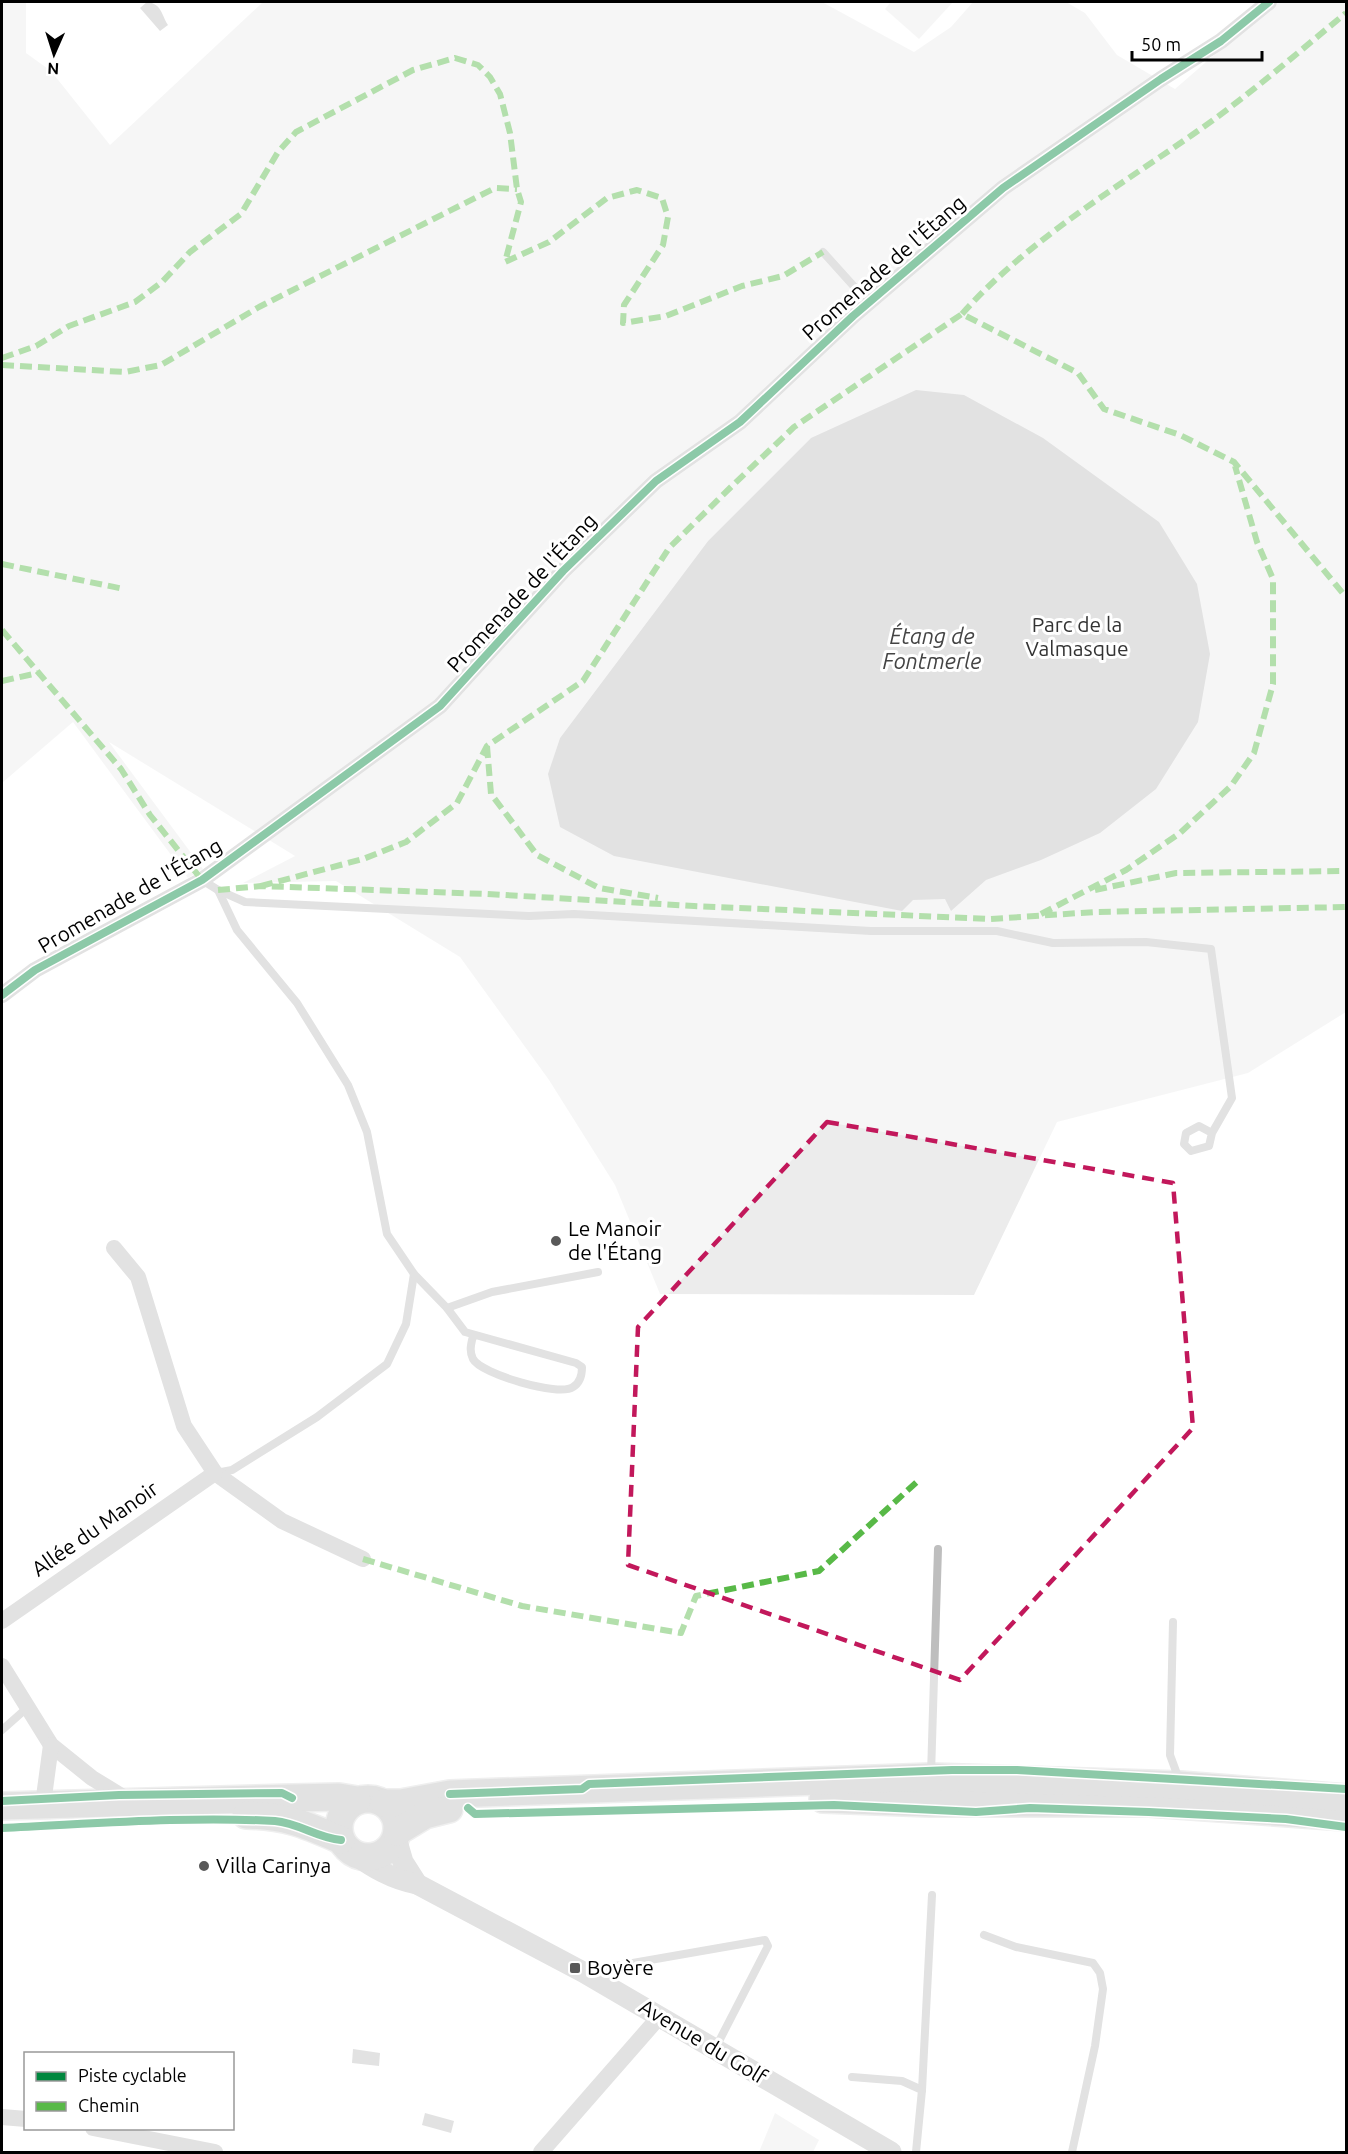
<svg xmlns="http://www.w3.org/2000/svg" width="1348" height="2154" font-family="Ubuntu,sans-serif">
	<style>
		.green { fill: #ececec; fill-rule: evenodd }
		.water { fill: #bfbfbf }
		.lines { fill: none; stroke-linecap: round; stroke-linejoin: round }
		.primary-casing { stroke: #dbdbdb; stroke-width: 30 }
		.service { stroke: #bebebe; stroke-width: 8 }
		.minor { stroke: #bebebe; stroke-width: 16 }
		.tertiary { stroke: #bebebe; stroke-width: 21 }
		.primary { stroke: #bebebe; stroke-width: 27 }
		.quiet { stroke: #58b947; stroke-width: 6; stroke-dasharray: 12 6; stroke-linecap: butt }
		.cycleway-casing { stroke: #fff; stroke-width: 11 }
		.cycleway { stroke: #00873e; stroke-width: 8 }
		.marked { fill: none; stroke: #c2185b; stroke-width: 4.5; stroke-dasharray: 12 8; stroke-linejoin: round }
		.poi-dot { fill: #595959; stroke: #fff; stroke-width: 2 }
		.labels { text-anchor: middle; stroke-width: 6; stroke-linejoin: round; paint-order: stroke }
		.street-label { font-size: 21px; fill: #000; stroke: #fff }
		.park-label { font-size: 21px; fill: #333; stroke: #fff }
		.poi-label { font-size: 21px; fill: #000; stroke: #fff; text-anchor: start }
		.water-label { font-size: 22px; font-style: italic; fill: #444; stroke: #fff }
	</style>
	<rect width="100%" height="100%" fill="#fff"/>
	<!-- green -->
	<g class="green">
		<path d="M2 2H26V53L51 71 110 145 263 2H822L914 52 951 27 973 2H1066L1085 13 1117 55 1175 89 1275 2H1346V1012L1248 1073 1057 1122 974 1295 660 1294 615 1185 549 1080 460 957 336 881 243 883 295 856 109 742 203 869 188 878 73 722 2 783ZM811 438 552 763 560 738 708 541Z"/>
		<polygon points="891,2 953,2 919,39 885,9"/>
		<polygon points="775,2113 819,2140 813,2152 759,2152"/>
	</g>
	<!-- water -->
	<g class="water">
		<path d="M147 2C162 4 161 14 168 25L160 31 140 8Z"/>
		<polygon points="916,390 964,395 1043,438 1159,522 1197,584 1210,654 1198,722 1156,789 1100,833 1041,860 986,880 951,911 945,899 913,900 902,911 614,856 560,827 548,774 560,738 708,541 811,438"/>
		<polygon points="353,2049 380,2053 379,2066 352,2063"/>
		<polygon points="425,2113 454,2121 451,2133 422,2125"/>
	</g>
	<g class="lines">
		<!-- primary casing -->
		<g class="primary-casing">
			<g id="primary">
				<circle cx="368" cy="1828" r="29"/>
				<polyline points="823,1799 930,1803 1149,1803 1346,1817"/>
				<polyline points="384,1803 401,1803 450,1794 931,1777 1180,1785 1346,1798"/>
				<polyline points="2,1806 292,1798 339,1797 357,1800"/>
				<path d="M246 1815C287 1816 304 1824 341 1840"/>
				<polyline points="397,1832 425,1815 449,1809"/>
			</g>
		</g>
		<!-- service -->
		<g class="service">
			<polyline points="823,252 868,302"/>
			<polyline points="202,880 218,890 237,930 297,1003 348,1085 367,1132 387,1234 414,1274 406,1324 387,1364 317,1417 232,1470 216,1473"/>
			<polyline points="218,890 245,902 529,916 574,914 871,931 997,931 1053,943 1146,942 1211,949 1232,1098 1212,1133 1209,1146 1191,1151 1184,1144 1186,1133 1199,1126 1212,1133"/>
			<path d="M414 1274 447 1308 465 1332 576 1363 582 1367C582 1375 580 1383 573 1387 559 1397 481 1374 473 1359 469 1351 471 1344 473 1336"/>
			<polyline points="447,1308 492,1292 598,1272"/>
			<polyline points="1173,1622 1170,1755 1180,1782"/>
			<polyline points="2,1730 28,1707"/>
			<polyline points="931,1774 938,1549"/>
			<polyline points="984,1935 1016,1947 1093,1963 1100,1973 1103,1989 1095,2046 1072,2152"/>
			<polyline points="587,1971 765,1940 768,1946 715,2049"/>
			<polyline points="852,2077 902,2081 922,2090 916,2152"/>
			<polyline points="922,2090 932,1895"/>
		</g>
		<!-- minor -->
		<g class="minor">
			<polyline points="2,995 35,970 202,880 440,706 563,571 656,481 740,422 853,316 1003,188 1161,79 1221,41 1269,2"/>
			<polyline points="114,1248 138,1277 184,1426 215,1473 282,1521 363,1559"/>
			<polyline points="2,1621 215,1473"/>
			<polyline points="2,1666 51,1745 92,1778 128,1800"/>
			<polyline points="43,1804 51,1745"/>
			<polyline points="2,2117 26,2119"/>
			<polyline points="93,2128 215,2152"/>
			<polyline points="541,2152 660,2016"/>
		</g>
		<!-- tertiary -->
		<g class="tertiary">
			<polyline points="396,1838 403,1862 417,1884"/>
			<path d="M352 1853C374 1868 391 1879 417 1884L583 1972 891 2152"/>
		</g>
		<!-- primary -->
		<use href="#primary" class="primary"/>
		<!-- quiet -->
		<g class="quiet">
			<path d="M962 314C1026 242 1113 190 1192 135 1246 98 1296 54 1346 13"/>
			<polyline points="2,358 36,346 69,326 135,302 162,282 190,252 241,214 278,152 296,132 413,70 455,58 478,65 490,77 500,94 510,133 517,189 521,202 505,262 549,242 607,198 637,190 662,198 668,217 663,245 624,305 623,323 666,316 742,286 783,276 823,252"/>
			<polyline points="2,365 125,372 161,365 259,307 495,188 517,189"/>
			<polyline points="2,564 124,589"/>
			<polyline points="2,630 121,769 150,815 202,880"/>
			<polyline points="2,681 38,673"/>
			<polyline points="487,746 491,794 537,855 599,888 658,898"/>
			<polyline points="261,886 363,859 406,842 457,803 487,746 583,681 669,548 733,485 794,427 962,314 1078,373 1104,409 1180,435 1234,462 1346,597"/>
			<polyline points="218,890 261,886 487,894 694,906 990,919 1095,912 1346,907"/>
			<polyline points="1095,890 1176,873 1346,871"/>
			<polyline points="1041,914 1126,870 1180,833 1231,786 1254,753 1273,684 1273,579 1257,542 1235,466"/>
			<polyline points="363,1559 522,1606 681,1633 696,1596 819,1571 919,1480"/>
		</g>
		<!-- cycleway casing -->
		<g class="cycleway-casing">
			<g id="cycleway">
				<polyline points="2,995 35,970 202,880 440,706 563,571 656,481 740,422 853,316 1003,188 1161,79 1221,41 1269,2"/>
				<polyline points="450,1794 582,1789 589,1784 952,1770 1017,1770 1346,1789"/>
				<polyline points="2,1801 119,1795 282,1793 292,1798"/>
				<polyline points="468,1808 475,1814 834,1805 976,1812 1030,1808 1149,1812 1286,1819 1346,1827"/>
				<path d="M2 1828C92 1824 185 1816 275 1821 299 1823 317 1838 341 1840"/>
			</g>
		</g>
		<!-- cycleway -->
		<use href="#cycleway" class="cycleway"/>
	</g>
	<!-- marked area -->
	<path d="M0 0H1348V2154H0ZM827 1122 1173 1183 1193 1428 960 1680 628 1565 638 1327Z" fill="#fff" fill-opacity=".55" fill-rule="evenodd"/>
	<path class="marked" d="M827 1122 1173 1183 1193 1428 960 1680 628 1565 638 1327Z"/>
	<!-- markers -->
	<g class="poi-dot">
		<circle cx="556" cy="1241" r="6"/>
		<circle cx="204" cy="1866" r="6"/>
		<rect x="569" y="1962" width="12" height="12" rx="3"/>
	</g>
	<g class="labels">
		<!-- street labels -->
		<g class="street-label">
			<text transform="translate(884 268) rotate(-41)" y="7">Promenade de l'Étang</text>
			<text transform="translate(522 593) rotate(-47)" y="7">Promenade de l'Étang</text>
			<text transform="translate(130 896) rotate(-30)" y="7">Promenade de l'Étang</text>
			<text transform="translate(95 1529) rotate(-35)" y="7">Allée du Manoir</text>
			<text transform="translate(703 2042) rotate(31)" y="7">Avenue du Golf</text>
		</g>
		<!-- park labels -->
		<g class="park-label">
			<text x="1077" y="632">Parc de la<tspan x="1077" dy="24">Valmasque</tspan></text>
		</g>
		<!-- poi labels -->
		<g class="poi-label">
			<text x="568" y="1236">Le Manoir<tspan x="568" dy="24">de l'Étang</tspan></text>
			<text x="216" y="1873">Villa Carinya</text>
			<text x="587" y="1975">Boyère</text>
		</g>
		<!-- water labels -->
		<g class="water-label">
			<text x="932" y="644">Étang de<tspan x="932" dy="25">Fontmerle</tspan></text>
		</g>
	</g>
	<!-- border -->
	<rect width="1348" height="2154" fill="none" stroke="#000000" stroke-width="6"/>
	<!-- legend -->
	<rect x="24" y="2052" width="210" height="78" fill="#ffffff" stroke="#999999" stroke-width="1.5"/>
	<rect x="36" y="2072" width="30" height="9" fill="#00873e" stroke="#999999" stroke-width="1.5"/>
	<text x="78" y="2082" font-size="18" fill="#000000">Piste cyclable</text>
	<rect x="36" y="2102" width="30" height="9" fill="#58b947" stroke="#999999" stroke-width="1.5"/>
	<text x="78" y="2112" font-size="18" fill="#000000">Chemin</text>
	<!-- north arrow -->
	<g transform="translate(54 54) rotate(183)" stroke="#ffffff" stroke-width="4.5" paint-order="stroke">
	<path d="M0-4.5L10 22L0 15L-10 22Z" fill="#000000"/>
	<text y="-9" font-size="16" font-weight="bold" text-anchor="middle" fill="#000000">N</text>
	</g>
	<!-- scale -->
	<path d="M1132 51v9h130v-9" fill="none" stroke="#000000" stroke-width="3"/>
	<text x="1141" y="51" font-size="18" fill="#000000" stroke="#ffffff" stroke-width="4.5" paint-order="stroke">50 m</text>
</svg>
